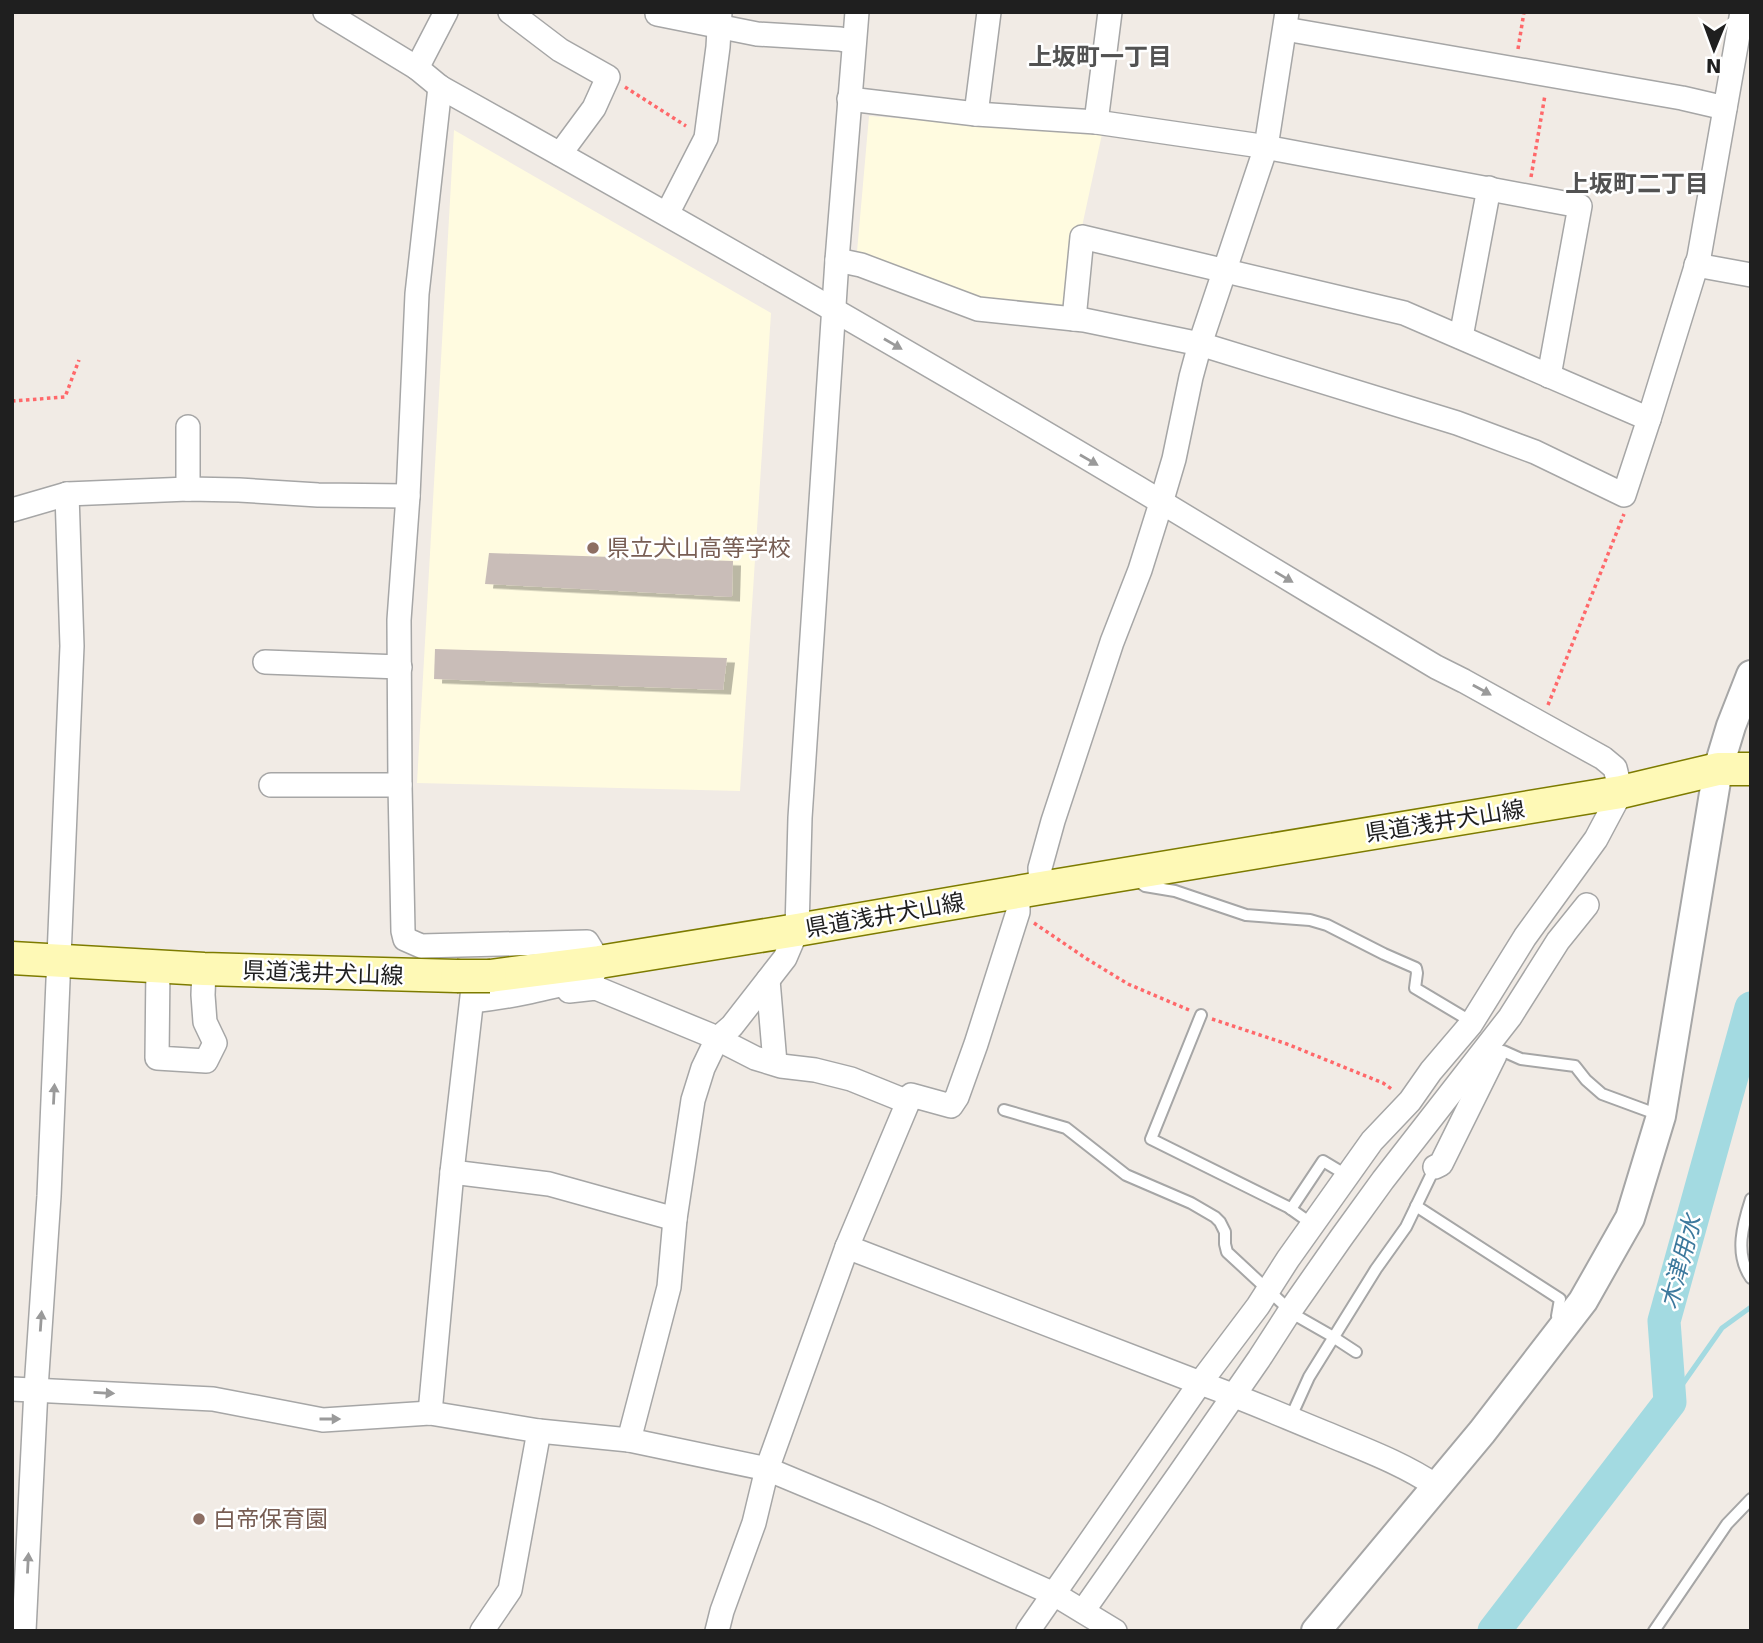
<svg xmlns="http://www.w3.org/2000/svg" width="1763" height="1643" font-family="'DejaVu Sans','Noto Sans JP',sans-serif">
	<style>
		.education { fill: #fffbe0 }
		.lines { fill: none; stroke-linecap: round; stroke-linejoin: round }
		.stream { stroke: #a3dae1; stroke-width: 5 }
		.river { stroke: #a3dae1; stroke-width: 33 }
		.building { fill: #c9bdb8; filter: url(#shadow) }
		.service-casing { stroke: #a6a6a6; stroke-width: 14 }
		.minor-casing { stroke: #a6a6a6; stroke-width: 26 }
		.tertiary-casing { stroke: #a6a6a6; stroke-width: 32 }
		.secondary-casing { stroke: #7d7b00; stroke-width: 35 }
		.path { stroke: #ff686a; stroke-width: 3.5; stroke-dasharray: 3.5 3.5; stroke-linecap: butt }
		.service { stroke: #fff; stroke-width: 10 }
		.minor { stroke: #fff; stroke-width: 23 }
		.tertiary { stroke: #fff; stroke-width: 28 }
		.secondary { stroke: #fef9b6; stroke-width: 32 }
		.secondary-bridge-casing { stroke: #7d7b00; stroke-width: 35; stroke-linecap: butt }
		.secondary-bridge { stroke: #fef9b6; stroke-width: 32 }
		.oneway { fill: #9a9a9a }
		.education-dot { fill: #8d6e63; stroke: #fff; stroke-width: 2.5 }
		.labels { text-anchor: middle; stroke-width: 5; stroke-linejoin: round; paint-order: stroke }
		.education-label { font-size: 23px; fill: #785e54; stroke: #fff; text-anchor: start }
		.street-label { font-size: 23px; fill: #1f1f1f; stroke: #fff }
		.neighbourhood-label { font-size: 24px; font-weight: bold; fill: #525252; stroke: #fff }
		.water-label { font-size: 24px; font-style: italic; fill: #3d799d; stroke: #fff }
	</style>
	<defs>
		<filter id="shadow"><feDropShadow dx="8" dy="4.5" stdDeviation="0" flood-color="#0004"/></filter>
	</defs>
	<rect width="100%" height="100%" fill="#f1ebe5"/>
	<!-- education -->
	<g class="education">
		<polygon points="869,116 1102,134 1064,310 970,303 857,252"/>
		<polygon points="454,130 771,313 740,791 417,783"/>
	</g>
	<g class="lines">
		<!-- stream -->
		<polyline class="stream" points="1670,1402 1722,1328 1751,1307"/>
		<!-- river -->
		<polyline class="river" points="1494,1631 1670,1402 1664,1321 1751,1008"/>
	</g>
	<!-- building -->
	<g class="building">
		<polygon points="489,553 733,561 732,597 485,584"/>
		<polygon points="435,649 727,658 723,690 434,679"/>
	</g>
	<g class="lines">
		<!-- service casing -->
		<g class="service-casing">
			<g id="service">
				<polyline points="1141,876 1142,884 1145,886 1175,891 1246,915 1310,920 1327,925 1384,954 1416,968 1417,973 1415,988 1472,1022"/>
				<polyline points="1201,1015 1151,1139 1288,1207 1312,1224"/>
				<polyline points="1495,1055 1503,1051 1521,1059 1575,1066 1586,1080 1602,1094 1659,1115"/>
				<polyline points="1004,1110 1066,1128 1126,1175 1191,1203 1215,1217 1220,1222 1225,1232 1225,1244 1227,1252 1295,1315 1330,1335 1356,1352"/>
				<path d="M1751 1199C1743 1224 1734 1254 1751 1278"/>
				<polyline points="1416,1206 1560,1299 1557,1316 1561,1321"/>
				<polyline points="1291,1209 1323,1161 1348,1176"/>
				<polyline points="1290,1419 1309,1377 1376,1269 1406,1227 1435,1167"/>
				<polyline points="1654,1631 1727,1524 1751,1499"/>
			</g>
		</g>
		<!-- minor casing -->
		<g class="minor-casing">
			<g id="minor">
				<path d="M325 12 417 68 440 87C675 218 908 351 1138 488 1238 548 1336 608 1436 667L1464 681 1603 758 1615 768 1621 792 1596 839 1525 937 1471 1024 1431 1071 1410 1101 1372 1141 1288 1259 1258 1306 1200 1383 1028 1631"/>
				<polyline points="510,12 560,50 608,77 594,108 560,154"/>
				<polyline points="657,12 657,14 757,34 840,39 854,42"/>
				<polyline points="1285,29 1682,98 1725,108"/>
				<polyline points="417,68 446,12"/>
				<path d="M440 87 417 294 408 496 399 620 400 785 403 931 405 939 421 946 587 942 599 962 592 977C552 987 513 997 472 1001"/>
				<polyline points="849,99 976,114 1096,122 1254,145 1580,206 1549,376"/>
				<polyline points="976,114 989,12"/>
				<polyline points="1096,122 1110,12"/>
				<polyline points="667,214 706,138 718,47 720,12"/>
				<polyline points="837,260 861,265 978,309 1084,320 1200,344 1457,423 1535,452 1624,495 1649,419"/>
				<polyline points="1696,265 1751,275"/>
				<polyline points="1074,319 1082,237 1404,313 1649,419 1699,257 1742,12"/>
				<polyline points="1461,337 1489,188"/>
				<polyline points="188,489 188,427"/>
				<polyline points="12,510 67,494 188,489 239,490 318,495 408,496"/>
				<polyline points="265,662 400,667"/>
				<polyline points="271,785 400,785"/>
				<polyline points="1041,888 1040,868 1053,821 1112,642 1140,570 1161,503 1174,459 1191,377 1200,344 1266,147 1287,12"/>
				<polyline points="158,966 157,1058 206,1061 215,1043 205,1022 203,995 204,969"/>
				<polyline points="768,980 775,1063"/>
				<polyline points="569,991 596,988 710,1035 755,1058 781,1066 815,1070 851,1079 908,1102"/>
				<polyline points="1435,1167 1441,1164 1495,1055 1489,1050"/>
				<polyline points="452,1172 549,1184 675,1219"/>
				<path d="M847 1247 1200 1383C1243 1398 1283 1416 1325 1433 1363 1449 1402 1463 1436 1486"/>
				<polyline points="12,1389 213,1399 323,1420 430,1413 539,1431 629,1440 767,1469 875,1514 1054,1594 1115,1631"/>
				<polyline points="430,1413 452,1172 473,988"/>
				<polyline points="629,1440 669,1287 675,1219 693,1100 703,1068 717,1039 732,1026 785,958 797,930 800,818 837,260 857,12"/>
				<polyline points="1083,1611 1180,1473 1259,1359 1290,1311 1341,1238 1383,1180 1510,1017 1558,941 1587,905"/>
				<polyline points="24,1631 36,1389 49,1196 72,646 67,494"/>
				<polyline points="482,1631 510,1590 539,1431"/>
				<polyline points="717,1631 722,1611 754,1523 767,1469 847,1247 911,1095 951,1106 957,1097 976,1044 1018,912 1018,892"/>
			</g>
		</g>
		<!-- tertiary casing -->
		<g class="tertiary-casing">
			<polyline id="tertiary" points="1316,1631 1482,1432 1583,1301 1630,1218 1661,1116 1718,769 1731,726 1751,675"/>
		</g>
		<!-- secondary casing -->
		<g class="secondary-casing">
			<g id="secondary">
				<polyline points="12,958 204,969 457,976"/>
				<polyline points="490,976 599,962 797,930 1041,888 1621,792 1718,769 1751,769"/>
			</g>
		</g>
		<!-- path -->
		<g class="path">
			<polyline points="1518,49 1524,12"/>
			<polyline points="625,87 686,126"/>
			<polyline points="1531,177 1545,95"/>
			<polyline points="12,401 65,397 79,360"/>
			<polyline points="1548,705 1624,514"/>
			<polyline points="1034,923 1087,959 1128,984 1189,1010"/>
			<polyline points="1212,1019 1287,1044 1383,1083 1393,1090"/>
		</g>
		<!-- service -->
		<use href="#service" class="service"/>
		<!-- minor -->
		<use href="#minor" class="minor"/>
		<!-- tertiary -->
		<use href="#tertiary" class="tertiary"/>
		<!-- secondary -->
		<use href="#secondary" class="secondary"/>
		<!-- secondary-bridge casing -->
		<g class="secondary-bridge-casing">
			<polyline id="secondary-bridge" points="457,976 490,976"/>
		</g>
		<!-- secondary-bridge -->
		<use href="#secondary-bridge" class="secondary-bridge"/>
	</g>
	<!-- one-way arrows -->
	<defs><path id="oneway-solid" d="M-6-.8H1V-3.2L6.5 0L1 3.2V.8H-6Z" transform="scale(1.75)"/></defs>
	<g class="oneway">
		<use href="#oneway-solid" transform="translate(893 344) rotate(30)"/>
		<use href="#oneway-solid" transform="translate(1089 460) rotate(30)"/>
		<use href="#oneway-solid" transform="translate(1284 577) rotate(31)"/>
		<use href="#oneway-solid" transform="translate(1482 690) rotate(29)"/>
		<use href="#oneway-solid" transform="translate(54 1094) rotate(-87)"/>
		<use href="#oneway-solid" transform="translate(41 1321) rotate(-86)"/>
		<use href="#oneway-solid" transform="translate(104 1393) rotate(3)"/>
		<use href="#oneway-solid" transform="translate(330 1419)"/>
		<use href="#oneway-solid" transform="translate(28 1563) rotate(-87)"/>
	</g>
	<!-- markers -->
	<g class="education-dot">
		<circle cx="593" cy="548" r="7"/>
		<circle cx="199" cy="1519" r="7"/>
	</g>
	<g class="labels">
		<!-- education labels -->
		<g class="education-label">
			<text x="607" y="556">県立犬山高等学校</text>
			<text x="213" y="1527">白帝保育園</text>
		</g>
		<!-- street labels -->
		<g class="street-label">
			<text transform="translate(1445 821) rotate(-9)" y="8">県道浅井犬山線</text>
			<text transform="translate(885 915) rotate(-10)" y="8">県道浅井犬山線</text>
			<text transform="translate(323 973) rotate(2)" y="8">県道浅井犬山線</text>
		</g>
		<!-- neighbourhood labels -->
		<g class="neighbourhood-label">
			<text x="1100" y="65">上坂町一丁目</text>
			<text x="1637" y="192">上坂町二丁目</text>
		</g>
		<!-- water labels -->
		<g class="water-label">
			<text transform="translate(1681 1262) rotate(-75)" y="8">木津用水</text>
		</g>
	</g>
	<!-- border -->
	<rect width="1763" height="1643" fill="none" stroke="#1f1f1f" stroke-width="28"/>
	<!-- north arrow -->
	<g transform="translate(1714 49) rotate(181)" stroke="#ffffff" stroke-width="5" paint-order="stroke">
	<path d="M0-5L12 26L0 18L-12 26Z" fill="#1f1f1f"/>
	<text y="-10" font-size="19" font-weight="bold" text-anchor="middle" fill="#1f1f1f">N</text>
	</g>
</svg>
